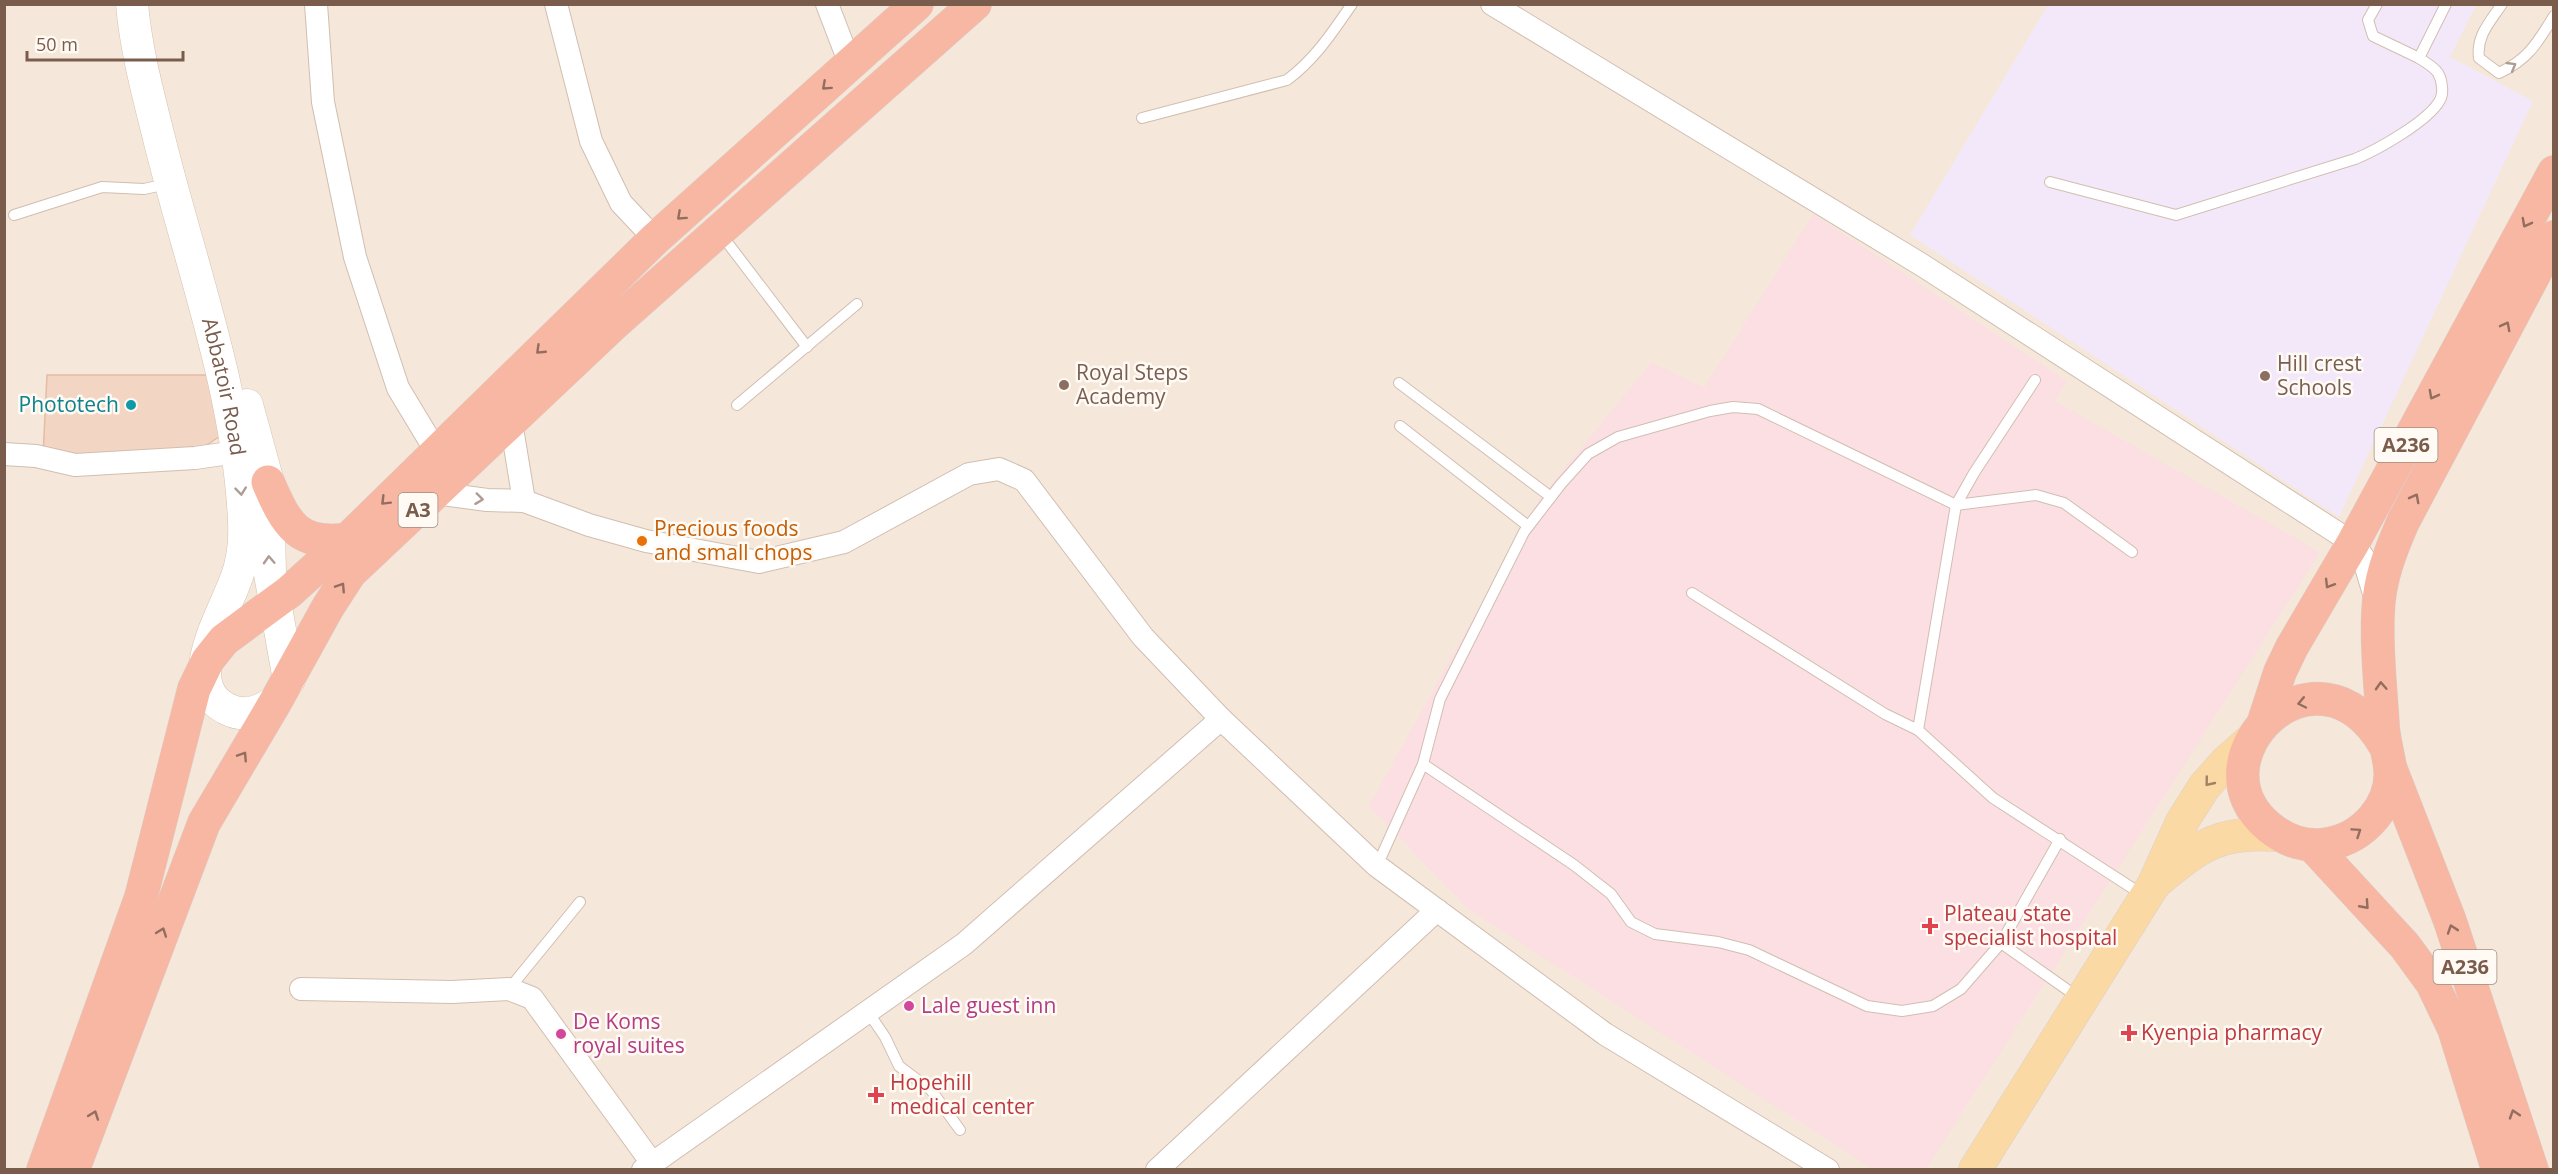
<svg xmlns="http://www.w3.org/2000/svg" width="2558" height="1174" font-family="'Open Sans',sans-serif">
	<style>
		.residential { fill: #f5e8da }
		.education { fill: #f3e8fa }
		.medical { fill: #fbdfe3 }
		.building { fill: #f3d5c3; stroke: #e6bba3; stroke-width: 1.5 }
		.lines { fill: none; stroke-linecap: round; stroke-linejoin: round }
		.lane-casing { stroke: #d1beb0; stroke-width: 12 }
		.street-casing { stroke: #d1beb0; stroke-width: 24 }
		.secondary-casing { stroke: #d6c0b0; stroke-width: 33 }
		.primary-casing { stroke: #dad1cd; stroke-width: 34 }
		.highway-casing { stroke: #dad1cd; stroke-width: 34 }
		.lane { stroke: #fff; stroke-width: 10 }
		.street { stroke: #fff; stroke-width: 22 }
		.secondary { stroke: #fff; stroke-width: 32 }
		.primary { stroke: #fbd9a5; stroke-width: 33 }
		.highway { stroke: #f7b7a3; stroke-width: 33 }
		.oneway { stroke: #af9d94 }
		.oneway2 { stroke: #936e5e }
		.oneway3 { stroke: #a18267 }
		.education-dot { fill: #8d6e63; stroke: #fffaf3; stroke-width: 2 }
		.culture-dot { fill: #0f9aa8; stroke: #fffaf3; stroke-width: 2 }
		.food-dot { fill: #e8710a; stroke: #fffaf3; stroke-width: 2 }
		.health-dot { fill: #e0444e; stroke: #fffaf3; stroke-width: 2 }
		.hotel-dot { fill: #d1479c; stroke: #fffaf3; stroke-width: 2 }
		.labels { text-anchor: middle; stroke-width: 5; stroke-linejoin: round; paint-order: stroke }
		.shield { fill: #fffaf3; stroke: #a28b7f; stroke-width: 1.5 }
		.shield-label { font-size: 20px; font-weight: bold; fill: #7a5c4d }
		.education-label { font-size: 21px; fill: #785e54; stroke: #fffaf3; text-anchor: start }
		.street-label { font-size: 21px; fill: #7a5c4d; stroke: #fffaf3 }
		.culture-label { font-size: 21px; fill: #0d838f; stroke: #fffaf3; text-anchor: end }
		.food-label { font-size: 21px; fill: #c56008; stroke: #fffaf3; text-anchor: start }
		.health-label { font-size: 21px; fill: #be3a42; stroke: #fffaf3; text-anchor: start }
		.hotel-label { font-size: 21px; fill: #b23c85; stroke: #fffaf3; text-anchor: start }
	</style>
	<rect width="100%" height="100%" fill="#fdf6ec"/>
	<!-- residential -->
	<rect class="residential" x="5" y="5" width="2548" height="1164"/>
	<!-- education -->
	<polygon class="education" points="2048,5 2476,5 2450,57 2533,101 2339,517 1910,235"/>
	<!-- medical -->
	<polygon class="medical" points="1813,214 2067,381 2055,401 2320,552 1926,1169 1873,1169 1468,909 1369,806 1539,499 1652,362 1704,388"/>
	<!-- building -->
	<polygon class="building" points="47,375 211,375 223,434 189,457 43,457"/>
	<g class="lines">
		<!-- lane casing -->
		<g class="lane-casing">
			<g id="lane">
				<polyline points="2377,4 2368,20 2373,36 2419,58 2446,4"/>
				<path d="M2502 4C2490 22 2476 36 2479 58L2499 73C2529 59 2537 43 2554 16"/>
				<path d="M1142 118 1287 80C1315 59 1332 33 1352 4"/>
				<path d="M2050 182 2176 215 2355 159C2377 150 2429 121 2440 100 2444 93 2442 80 2438 73 2434 67 2425 62 2419 58"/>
				<polyline points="14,215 102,187 144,189 167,184"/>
				<polyline points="720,233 807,347"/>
				<polyline points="1399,383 1551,497"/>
				<polyline points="737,405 857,304"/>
				<polyline points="1400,426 1528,526"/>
				<polyline points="2132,552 2064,503 2036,495 1956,505 1918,730 1993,798 2143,895"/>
				<polyline points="1692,593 1885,714 1918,730"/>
				<polyline points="1423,764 1574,865 1611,894 1631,922 1655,934 1718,942 1749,950 1867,1006 1902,1011 1933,1006 1961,989 2001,943 2060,839"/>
				<polyline points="1377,866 1423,764 1440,699 1524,532 1561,484 1588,454 1618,437 1710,411 1733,407 1758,409 1956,505 1974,473 2035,380"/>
				<polyline points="2001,943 2079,998"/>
				<polyline points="509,989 580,902"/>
				<polyline points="868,1012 885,1037 899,1066 931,1090 960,1130"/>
			</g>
		</g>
		<!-- street casing -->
		<g class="street-casing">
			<g id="street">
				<polyline points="316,4 323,102 355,257 398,388 436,451"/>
				<polyline points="556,4 591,141 621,203 655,239"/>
				<polyline points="827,4 850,64"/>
				<polyline points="1492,4 1922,265 2353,543 2363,557 2375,597"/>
				<polyline points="511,422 524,501"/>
				<polyline points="4,454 36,456 75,465 195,458 236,452"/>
				<polyline points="435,493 487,500 524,501 589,525 646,541 759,562 844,542 969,474 999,469 1024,480 1143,637 1221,719 1377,866 1605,1034 1828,1170"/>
				<polyline points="301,989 452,992 509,989 532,998 652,1163"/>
				<polyline points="643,1170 964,944 1221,719"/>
				<polyline points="1157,1170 1437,910"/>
			</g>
		</g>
		<!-- secondary casing -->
		<g class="secondary-casing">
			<g id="secondary">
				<path id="s1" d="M132 4C136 50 148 94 159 138 190 264 238 390 244 521 245 540 243 561 236 579 224 614 178 684 227 709 245 718 260 712 276 701"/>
				<polyline points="247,405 268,482 270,574 289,680"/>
			</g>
		</g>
		<!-- primary casing -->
		<g class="primary-casing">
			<g id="primary">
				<path d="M2157 881C2201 845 2220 830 2279 835"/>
				<polyline points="1975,1170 2154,884 2182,822 2204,787 2226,762 2250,741"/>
			</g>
		</g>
		<!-- highway casing -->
		<g class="highway-casing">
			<g id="highway">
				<path d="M268 482C286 524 298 547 348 539"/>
				<polyline points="2264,721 2280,672 2292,647 2353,543 2554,172"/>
				<path d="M2384 744C2316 630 2187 760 2269 827 2286 841 2307 848 2328 844 2364 838 2394 804 2390 767 2388 753 2384 740 2383 727 2381 689 2376 651 2378 613 2379 580 2390 552 2403 522L2554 237"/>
				<polyline points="2390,767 2450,921 2532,1170"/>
				<polyline points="2312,845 2405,946 2432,983 2454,1029 2498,1170"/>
				<polyline points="43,1170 141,897 194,689 208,660 224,640 289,592 348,539 655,239 917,4"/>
				<polyline points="73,1170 204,823 276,701 328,607 350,573 615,323 975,4"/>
			</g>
		</g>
		<!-- lane -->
		<use href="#lane" class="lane"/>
		<!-- street -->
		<use href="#street" class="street"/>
		<!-- secondary -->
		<use href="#secondary" class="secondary"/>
		<!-- primary -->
		<use href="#primary" class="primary"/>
		<!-- highway -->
		<use href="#highway" class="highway"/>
	</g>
	<!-- one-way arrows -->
	<defs><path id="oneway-chevron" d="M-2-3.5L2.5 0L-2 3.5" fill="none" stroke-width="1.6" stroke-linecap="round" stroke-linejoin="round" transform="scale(1.5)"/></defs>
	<g class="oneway">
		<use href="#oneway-chevron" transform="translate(2512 66) rotate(-30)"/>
		<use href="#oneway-chevron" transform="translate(241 491) rotate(84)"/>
		<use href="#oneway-chevron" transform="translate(479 499) rotate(7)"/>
		<use href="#oneway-chevron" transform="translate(269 560) rotate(-93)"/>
	</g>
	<g class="oneway2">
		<use href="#oneway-chevron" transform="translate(826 86) rotate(138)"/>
		<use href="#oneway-chevron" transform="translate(681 216) rotate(138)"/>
		<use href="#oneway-chevron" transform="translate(2526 223) rotate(118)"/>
		<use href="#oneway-chevron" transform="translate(2506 326) rotate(-62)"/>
		<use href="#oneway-chevron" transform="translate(540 350) rotate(136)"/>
		<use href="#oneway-chevron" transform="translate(2433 395) rotate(118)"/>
		<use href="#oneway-chevron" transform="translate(2415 498) rotate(-62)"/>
		<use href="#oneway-chevron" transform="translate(385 501) rotate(135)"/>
		<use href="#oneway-chevron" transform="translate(2329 584) rotate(121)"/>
		<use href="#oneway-chevron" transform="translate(341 587) rotate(-57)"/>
		<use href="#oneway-chevron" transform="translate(2381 686) rotate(-93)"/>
		<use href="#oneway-chevron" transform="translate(2302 703) rotate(168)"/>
		<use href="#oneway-chevron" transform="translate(243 756) rotate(-57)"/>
		<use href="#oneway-chevron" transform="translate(2357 832) rotate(-34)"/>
		<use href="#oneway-chevron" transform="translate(2365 905) rotate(48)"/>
		<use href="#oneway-chevron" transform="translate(2452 929) rotate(-109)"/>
		<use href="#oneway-chevron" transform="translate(162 932) rotate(-70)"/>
		<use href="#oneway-chevron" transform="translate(2514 1114) rotate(-108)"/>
		<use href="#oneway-chevron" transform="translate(94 1115) rotate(-70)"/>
	</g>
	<use class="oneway3" href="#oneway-chevron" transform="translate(2209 782) rotate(129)"/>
	<!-- markers -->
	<g class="education-dot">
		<circle cx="2265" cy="376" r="6"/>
		<circle cx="1064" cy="385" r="6"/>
	</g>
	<circle class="culture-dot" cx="131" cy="405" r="6"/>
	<circle class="food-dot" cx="642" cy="541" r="6"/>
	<g class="health-dot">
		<path d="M1927 917h6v6h6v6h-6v6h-6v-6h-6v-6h6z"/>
		<path d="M2126 1024h6v6h6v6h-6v6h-6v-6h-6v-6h6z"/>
		<path d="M873 1086h6v6h6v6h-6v6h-6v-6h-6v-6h6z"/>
	</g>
	<g class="hotel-dot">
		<circle cx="909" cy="1006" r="6"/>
		<circle cx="561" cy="1034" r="6"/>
	</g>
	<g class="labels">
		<!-- shield labels -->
		<g class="shield">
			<rect x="2374.5" y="428" width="63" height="34" rx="4.5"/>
			<rect x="398.5" y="493" width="39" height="34" rx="4.5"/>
			<rect x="2433.5" y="950" width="63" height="34" rx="4.5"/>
		</g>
		<g class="shield-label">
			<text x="2406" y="452">A236</text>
			<text x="418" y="517">A3</text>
			<text x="2465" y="974">A236</text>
		</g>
		<!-- education labels -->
		<g class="education-label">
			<text x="2277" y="371">Hill crest<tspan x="2277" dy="24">Schools</tspan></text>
			<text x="1076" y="380">Royal Steps<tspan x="1076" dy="24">Academy</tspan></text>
		</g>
		<!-- street labels -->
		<g class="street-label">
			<text dy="7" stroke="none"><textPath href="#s1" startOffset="394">Abbatoir Road</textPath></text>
		</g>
		<!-- culture labels -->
		<g class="culture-label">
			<text x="119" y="412">Phototech</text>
		</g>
		<!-- food labels -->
		<g class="food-label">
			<text x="654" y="536">Precious foods<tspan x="654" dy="24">and small chops</tspan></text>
		</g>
		<!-- health labels -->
		<g class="health-label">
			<text x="1944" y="921">Plateau state<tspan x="1944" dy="24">specialist hospital</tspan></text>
			<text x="2141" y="1040">Kyenpia pharmacy</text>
			<text x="890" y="1090">Hopehill<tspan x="890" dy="24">medical center</tspan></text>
		</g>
		<!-- hotel labels -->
		<g class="hotel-label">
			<text x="921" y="1013">Lale guest inn</text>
			<text x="573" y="1029">De Koms<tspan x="573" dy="24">royal suites</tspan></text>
		</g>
	</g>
	<!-- border -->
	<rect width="2558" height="1174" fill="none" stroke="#7a5c4d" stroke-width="12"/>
	<!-- scale -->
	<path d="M27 51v9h156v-9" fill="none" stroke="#7a5c4d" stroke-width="3"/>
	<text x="36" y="51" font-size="18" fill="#7a5c4d" stroke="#fffaf3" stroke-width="4.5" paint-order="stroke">50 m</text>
</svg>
